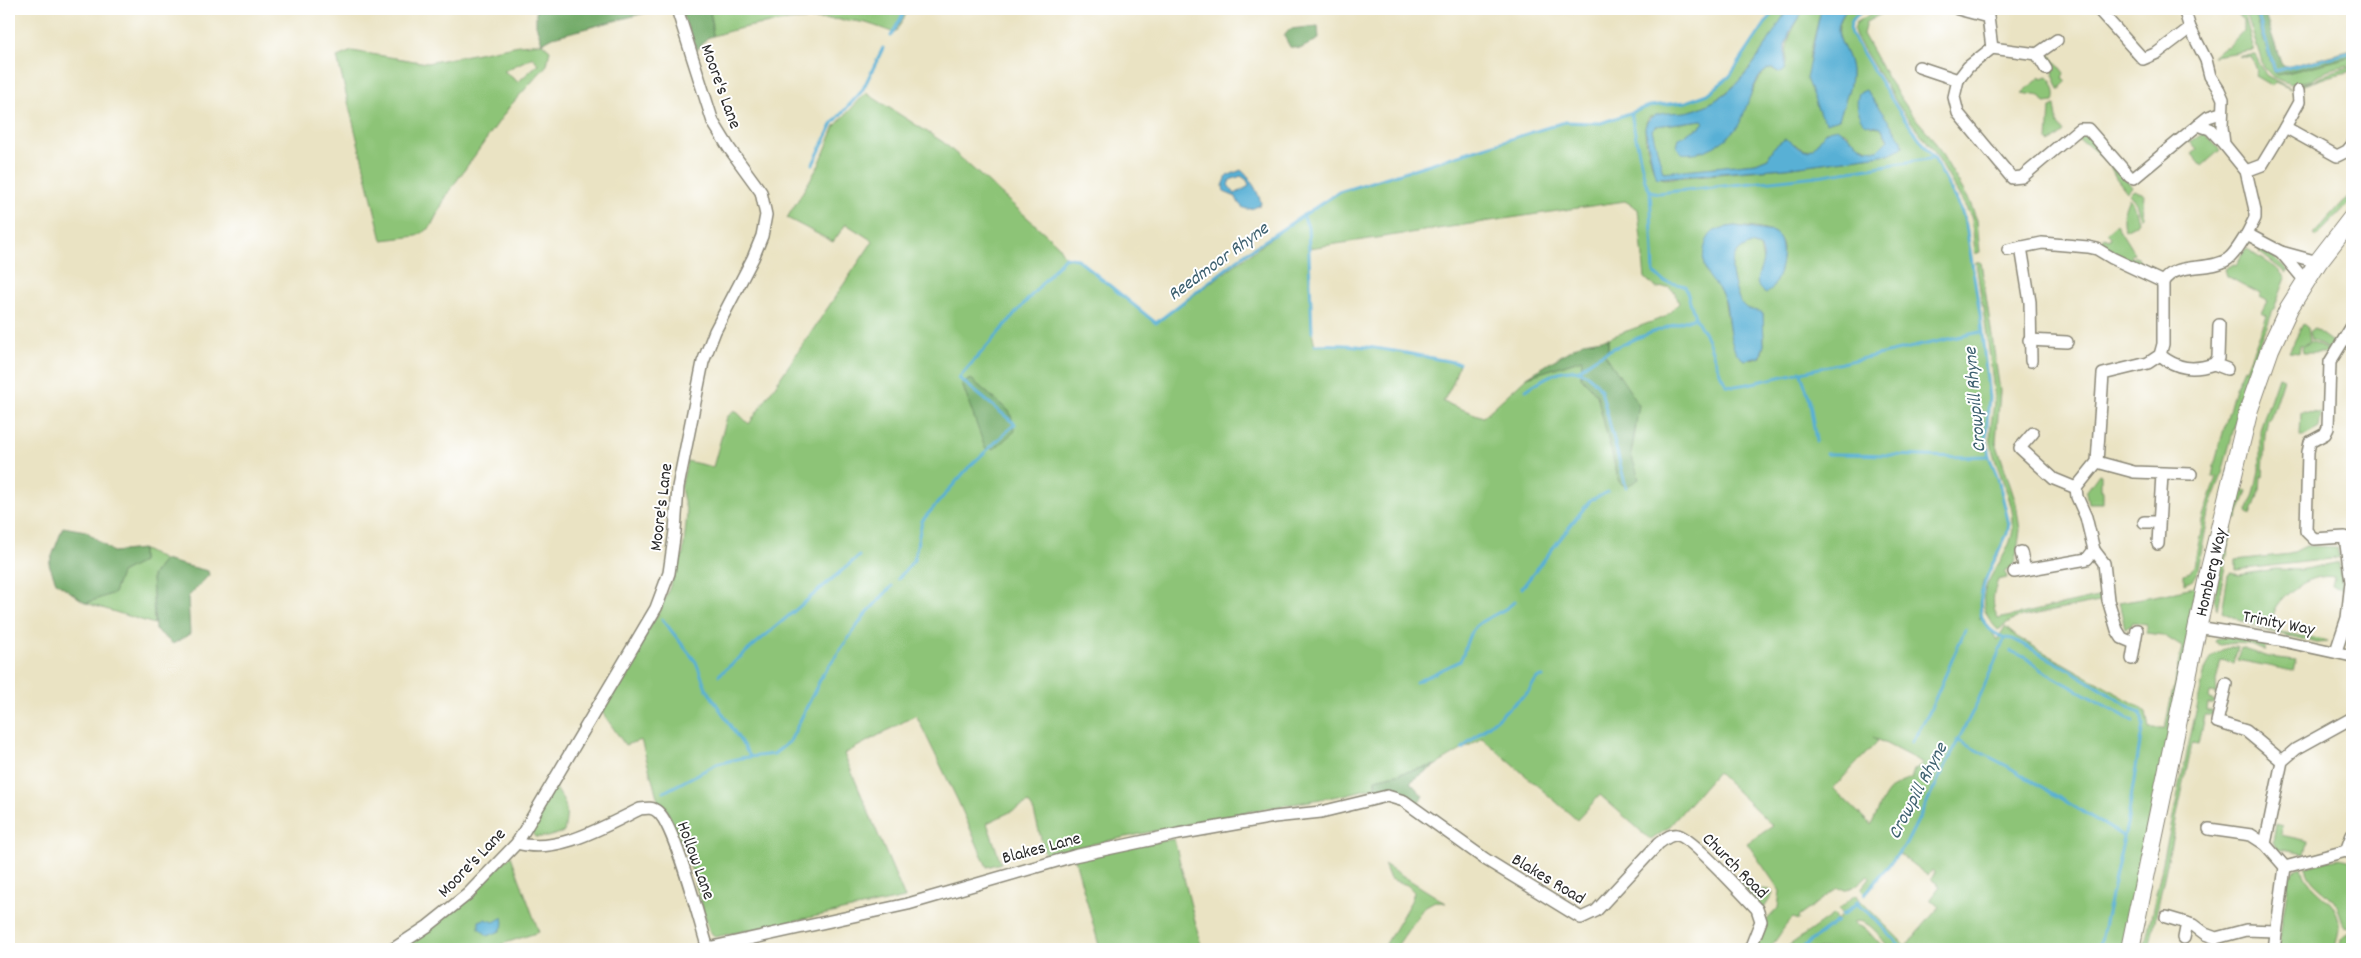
<svg xmlns="http://www.w3.org/2000/svg" width="2361" height="958" font-family="Dekko,sans-serif">
	<style>
		.green { fill: #8dc477; stroke: #5c7851; fill-rule: evenodd }
		.forest { fill: #72aa68; stroke: #4e6a4a }
		.water { fill: #58b0d5; stroke: #426e80; fill-rule: evenodd }
		.lines { fill: none; stroke-linecap: round; stroke-linejoin: round }
		.stream { stroke: #58b0d5; stroke-width: 3 }
		.street-casing { stroke: #8a8777; stroke-width: 14 }
		.primary-casing { stroke: #8a8777; stroke-width: 20 }
		.street { stroke: #fff; stroke-width: 11 }
		.primary { stroke: #fff; stroke-width: 18 }
		.labels { text-anchor: middle; stroke-width: 4; stroke-linejoin: round; paint-order: stroke }
		.street-label { font-size: 18px; fill: #2b2b2b; stroke: #fff }
		.water-label { font-size: 19px; font-style: italic; fill: #3d606f; stroke: #fff }
	</style>
	<rect width="100%" height="100%" fill="#fff"/>
	<filter id="ink" filterUnits="userSpaceOnUse"><feTurbulence type="fractalNoise" baseFrequency=".02" numOctaves="2"/><feDisplacementMap in="SourceGraphic" scale="10" xChannelSelector="R" yChannelSelector="G"/><feConvolveMatrix kernelMatrix="1 2 1 2 8 2 1 2 1" color-interpolation-filters="sRGB"/></filter>
	<filter id="wash" filterUnits="userSpaceOnUse"><feTurbulence type="fractalNoise" baseFrequency=".0096" numOctaves="4" result="noise"/><feDisplacementMap in="SourceGraphic" scale="20" xChannelSelector="R" yChannelSelector="G"/><feGaussianBlur stdDeviation="1.12" result="paint"/><feColorMatrix in="noise" values="0 0 0 0 0 0 0 0 0 0 0 0 0 0 0 0 0 1.4 0 .05"/><feComposite in="paint" operator="in"/></filter>
	<g filter="url(#wash)">
		<rect width="100%" height="100%" fill="#eae3c3"/>
		<!-- green -->
		<g class="green">
			<path d="M710 9H909L895 33C886 30 876 26 866 23 822 14 755 22 713 36Z"/>
			<path d="M1775 9H1788C1763 49 1740 97 1691 111 1678 115 1663 115 1649 117 1639 130 1651 158 1654 172L1663 179 1785 168 1889 154 1902 140 1866 90 1871 126 1881 127 1888 141 1878 150 1873 152 1854 142 1845 132 1826 131C1817 143 1811 159 1795 144L1775 146 1768 158 1756 163 1667 172H1663L1660 167 1652 130 1655 126 1702 120 1704 122 1700 127 1679 138 1677 147 1750 97 1757 82 1764 72 1768 69H1774L1777 72 1786 65C1785 39 1792 30 1805 9H1821L1809 59 1827 122 1839 119C1843 104 1851 89 1851 74 1851 46 1826 38 1847 9H1867C1856 15 1848 20 1851 34L1899 111 1934 158 1957 199 1966 225 1980 314 1989 398 1986 437 1989 456 1998 478 2009 524 2007 534 1998 556 1983 582 1981 591 1982 616 1979 618H1983L1997 640 2005 627 2017 637 2137 705 2146 713 2149 728H2165L2182 647 2163 635 2146 633V624L2133 622 2131 626 2125 628 2119 602 2165 594 2195 586 2201 576 2124 949H1890C1881 939 1869 917 1853 922L1855 925 1865 928 1884 949H1784L1834 914 1837 920 1843 915 1839 909 1855 895 1906 946 1939 907 1930 899 1940 886 1931 879 1935 873 1932 870 1928 876 1899 854 1865 894 1861 890 1870 877 1868 875C1858 884 1851 892 1838 888L1798 917 1799 920 1793 918C1781 928 1780 939 1767 949H1755L1764 923 1778 908 1780 891 1747 843 1773 826 1717 772 1668 828 1651 840 1600 795 1577 820 1482 738 1436 765 1375 779V787L1344 795 1241 813 1045 854 1034 812 1029 803 987 823 1001 863 987 867 958 801 916 715 844 754 905 898 715 937 709 930 687 855 665 806 659 804 641 740 625 745 600 709 660 611 683 554 687 514 681 488 687 461 713 467 727 417 735 410 749 424 873 241 846 224 833 242 787 218 819 165 835 126 866 93 943 142 1058 245 1065 257 1077 259 1156 323 1300 217 1339 192 1565 122 1601 123 1650 106 1686 102 1708 94 1730 76ZM1625 201 1638 209 1645 278 1656 288 1668 287 1675 292 1679 303 1665 317 1608 338V348L1605 353 1636 427 1631 454 1619 482 1597 395 1581 377 1582 359 1527 377 1483 417 1443 402 1453 383 1459 363C1412 355 1363 343 1315 345L1312 332 1309 248ZM1735 226C1751 228 1784 227 1783 250 1783 258 1780 266 1779 274L1757 283 1763 262 1760 247 1751 244C1730 252 1729 267 1735 286 1737 293 1738 301 1744 307 1750 312 1757 310 1763 313L1764 345 1761 357 1751 360 1731 339 1724 297 1704 265 1708 239 1723 228ZM971 379 1010 412 962 384ZM1873 737 1923 763 1914 770 1911 779C1883 787 1884 801 1871 825L1833 788 1878 741Z"/>
			<polygon points="1878,9 1891,9 1866,22 1863,34 1888,79 1911,113 1931,136 1969,200 1977,220 1980,252 1975,254 1972,218 1932,148 1900,108 1856,37 1854,30 1856,23"/>
			<polygon points="2235,9 2243,9 2254,50 2213,56 2222,48 2229,46 2243,31 2243,20 2236,14"/>
			<polygon points="2245,9 2254,9 2274,72 2283,74 2352,56 2352,64 2327,70 2312,80 2290,84 2273,77 2264,68"/>
			<path d="M542 43 550 50 547 65 510 106 448 193 430 228 417 236 382 240 337 57 352 51 427 63 519 45ZM533 57 538 64 518 82 504 71Z"/>
			<polygon points="2050,55 2064,73 2062,78 2066,82 2061,87 2061,89 2059,89 2053,74 2054,73 2048,58"/>
			<polygon points="2255,55 2266,75 2291,89 2275,82 2272,86 2255,76 2257,70 2252,58 2238,56"/>
			<polygon points="2352,66 2352,71 2330,76 2294,88 2299,84 2314,81 2327,73"/>
			<path d="M2041 77 2042 79 2048 77C2054 84 2057 94 2054 102L2045 103 2040 96 2022 93Z"/>
			<polygon points="2055,105 2058,124 2064,132 2050,143 2048,141 2050,107"/>
			<polygon points="2204,133 2220,150 2202,166 2192,154 2197,150 2190,142"/>
			<polygon points="2083,135 2090,138 2132,187 2127,192 2116,178 2108,162 2085,143 2074,138"/>
			<polygon points="2134,190 2144,194 2142,216 2140,218 2136,202 2129,194"/>
			<polygon points="2352,192 2352,200 2317,236 2314,234"/>
			<path d="M2129 198 2133 203 2138 221 2135 225 2125 230C2120 219 2125 208 2129 198Z"/>
			<polygon points="2116,224 2134,253 2131,256 2132,258 2136,256 2147,268 2145,270 2099,247 2103,238 2109,240 2110,237 2106,233"/>
			<polygon points="2262,247 2288,270 2286,273 2259,252"/>
			<polygon points="2246,248 2276,268 2286,278 2256,354 2244,390 2221,477 2210,508 2197,574 2193,580 2184,584 2184,574 2190,572 2194,566 2204,516 2217,477 2212,477 2214,466 2235,388 2244,368 2246,369 2267,316 2262,313 2268,301 2260,297 2260,294 2227,276 2225,269 2234,264 2236,265"/>
			<path d="M1976 262H1981L2000 391 1996 442 2016 503 2020 530 2017 553 2012 569 2005 570 2007 578 1998 580C1993 593 1991 606 1998 619L2102 596 2104 601 2016 618 1998 630C1959 590 2011 566 2013 527 2015 500 1995 469 1991 443 1988 427 1995 410 1994 394 1990 350 1982 305 1976 262Z"/>
			<polygon points="2303,324 2308,328 2310,341 2305,345 2300,345 2299,353 2289,352"/>
			<polygon points="2313,328 2332,342 2328,349 2312,340 2310,332"/>
			<polygon points="2311,342 2327,350 2326,353 2303,353 2302,347"/>
			<polygon points="2278,377 2283,379 2270,419 2268,419 2265,434 2263,477 2261,476 2260,490 2251,515 2247,512 2254,494 2260,466 2260,430"/>
			<polygon points="2301,412 2321,413 2319,428 2303,437 2300,437"/>
			<polygon points="2099,474 2101,475 2101,490 2103,490 2103,503 2088,503 2086,492"/>
			<polygon points="2244,490 2247,491 2237,519 2230,519 2233,505"/>
			<polygon points="2228,528 2232,528 2217,609 2214,599"/>
			<polygon points="2306,546 2337,547 2339,558 2236,570 2236,560 2290,554"/>
			<polygon points="142,549 164,560 152,576 154,624 86,603 114,593 121,573 142,562"/>
			<path d="M2334 563H2339L2342 589 2332 586 2334 577C2313 573 2287 590 2276 608 2273 614 2272 621 2270 627L2245 623 2222 612 2228 575 2231 573 2239 575 2275 569 2300 570Z"/>
			<polygon points="2252,627 2325,640 2328,642 2317,643"/>
			<polygon points="2225,637 2256,641 2265,646 2265,651 2249,644 2235,643 2220,645 2215,641 2216,639"/>
			<path d="M2238 647 2234 663 2221 660 2216 681 2217 694 2210 693 2209 699 2215 701 2214 704H2208L2207 711H2213L2212 715H2204L2198 745 2192 744 2149 949H2144L2205 670C2212 654 2221 647 2238 647Z"/>
			<polygon points="2241,648 2269,657 2296,660 2293,671 2238,660"/>
			<path d="M554 786C568 804 568 811 564 832L547 837H535L530 830Z"/>
			<polygon points="2276,824 2283,826 2281,835 2308,841 2305,854 2278,849 2273,841"/>
			<polygon points="1174,839 1202,949 1100,949 1074,856"/>
			<polygon points="511,856 539,932 487,949 398,949"/>
			<path d="M2338 858 2352 861V926L2348 927 2344 926C2341 917 2339 908 2333 900 2322 887 2310 884 2306 867Z"/>
			<polygon points="1384,864 1446,903 1435,901 1424,907 1395,949 1383,949 1411,901 1414,892 1407,885 1390,879"/>
			<path d="M2302 867C2307 892 2340 898 2339 926 2339 933 2336 942 2335 949H2278L2289 877 2294 870Z"/>
			<polygon points="1741,877 1752,893 1762,889 1770,890 1773,894 1764,908 1762,908 1738,881"/>
			<polygon points="2352,930 2352,949 2338,949 2343,937"/>
		</g>
		<!-- forest -->
		<g class="forest">
			<polygon points="536,9 660,9 553,37 542,43 536,25"/>
			<polygon points="680,9 710,9 713,36 707,38 697,50"/>
			<polygon points="2254,9 2263,9 2282,65 2286,67 2352,50 2352,56 2278,75 2274,72"/>
			<polygon points="1318,26 1319,39 1300,49 1290,47 1284,36 1290,29"/>
			<polygon points="1608,338 1608,348 1605,354 1639,405 1631,454 1639,479 1626,487 1619,482 1597,395 1581,377 1582,359 1527,377 1583,342"/>
			<polygon points="971,379 1010,412 1015,431 994,449 985,448 962,384"/>
			<polygon points="63,527 86,531 113,552 142,549 142,562 121,573 114,593 86,603 56,582 49,564"/>
			<polygon points="164,560 208,571 209,575 188,597 190,634 173,644 155,629 152,576"/>
			<polygon points="1436,765 1410,782 1423,796 1418,803 1400,790 1396,793 1390,791 1376,793 1375,779"/>
		</g>
		<!-- water -->
		<g class="water">
			<path d="M1788 9H1805L1790 32 1785 46V70L1781 73C1777 72 1774 68 1770 69 1753 72 1747 113 1738 126 1726 143 1702 156 1681 153L1677 147 1679 138 1700 127 1704 122 1702 120 1655 126 1652 130 1663 172 1756 163 1768 158 1775 146 1785 139C1793 141 1795 147 1802 150 1814 155 1819 137 1826 132 1828 129 1834 129 1837 128L1865 149 1878 150 1888 140 1881 127 1864 123C1858 113 1855 104 1859 93L1866 90 1902 140 1903 147 1889 154 1785 168 1657 178 1654 172 1645 129C1647 108 1674 115 1690 111 1698 109 1707 105 1714 101 1749 82 1767 41 1788 9Z"/>
			<path d="M1821 9H1847C1826 36 1848 43 1851 70 1852 86 1844 103 1839 119L1827 123 1820 115 1806 78Z"/>
			<path d="M1241 170C1250 177 1259 193 1261 204 1249 212 1241 211 1236 197L1224 192 1223 186 1227 176ZM1241 176 1247 180 1249 186 1235 194 1228 185 1230 180Z"/>
			<path d="M1735 226 1773 232C1791 241 1780 286 1766 294 1744 281 1772 265 1760 247L1751 244C1730 252 1729 267 1735 286 1737 293 1738 301 1745 307 1750 312 1757 309 1763 313L1764 345 1760 357 1745 360C1728 354 1729 319 1726 304 1722 289 1713 284 1706 272 1701 262 1703 240 1713 232 1719 228 1727 227 1735 226Z"/>
			<polygon points="503,917 504,923 500,931 488,936 479,928 479,921 485,919 494,922"/>
		</g>
		<g class="lines">
			<!-- stream -->
			<g class="stream">
				<polyline points="2256,9 2275,71 2352,52"/>
				<polyline points="891,36 906,9"/>
				<polyline points="1631,114 1645,181 1650,191 1658,193 1817,176 1934,158"/>
				<polyline points="813,164 833,123 862,91 883,48"/>
				<polyline points="1650,191 1654,273 1663,281 1685,286 1695,317 1707,338 1721,375 1727,385 1735,386 1748,384 1980,332"/>
				<polyline points="1303,215 1308,227 1312,332"/>
				<path d="M1315 345C1363 342 1412 355 1459 363"/>
				<path d="M1578 371C1603 346 1662 330 1695 317"/>
				<polyline points="1800,371 1809,397 1816,441"/>
				<path d="M1526 390C1552 373 1579 355 1601 390L1626 487"/>
				<path d="M1826 454C1881 453 1934 459 1989 456"/>
				<polyline points="898,579 914,560 922,521 968,468 1015,424 959,378 1065,257 1077,259 1156,323 1249,251 1339,192 1565,122 1601,123 1650,106 1686,102 1708,94 1730,76 1775,9"/>
				<polyline points="1522,588 1581,512 1591,500 1608,492"/>
				<polyline points="662,619 696,662 706,688 750,756"/>
				<polyline points="2005,638 2013,639 2070,670 2141,714 2143,724 2127,824 2099,949"/>
				<polyline points="2011,651 2026,658 2041,670 2133,721"/>
				<polyline points="719,675 859,556"/>
				<path d="M1416 682 1460 661C1465 652 1466 639 1472 631 1482 616 1503 615 1515 601"/>
				<polyline points="1957,740 2007,766 2123,836"/>
				<polyline points="1912,742 1929,713 1965,630"/>
				<polyline points="1462,749 1469,742 1528,692 1537,678 1543,677"/>
				<polyline points="664,792 717,764 741,758 774,754 790,741 823,674 865,615 892,586"/>
				<path d="M1865 894 1906 844 1977 703 2005 638C1955 620 1994 564 2007 534L2009 524 1998 478 1989 456 1986 437 1989 398 1980 314 1966 225 1962 212 1934 158 1899 111 1851 34C1848 20 1856 15 1867 9"/>
				<polyline points="1856,903 1872,916 1903,949"/>
				<polyline points="1843,915 1859,901"/>
				<polyline points="1800,949 1837,921"/>
			</g>
		</g>
	</g>
	<g filter="url(#ink)">
		<g class="lines">
			<!-- street casing -->
			<g class="street-casing">
				<g id="street">
					<polyline points="1958,9 1988,17 1992,48"/>
					<polyline points="2098,9 2143,59 2157,53 2190,28"/>
					<polyline points="2184,9 2190,28 2206,60 2210,76 2219,90 2223,99 2222,127 2224,144 2246,171 2255,210 2255,218 2247,234 2281,252 2306,282"/>
					<polyline points="2037,54 2057,40"/>
					<polyline points="1919,67 1958,80 1954,97 1958,113 2012,178 2022,177 2079,129 2088,129 2130,177 2134,178 2198,125 2210,129 2224,144"/>
					<polyline points="1958,80 1968,67 1992,48 2037,54 2046,69"/>
					<polyline points="2198,125 2208,117 2221,113"/>
					<polyline points="2285,127 2299,102 2298,91"/>
					<polyline points="2246,171 2262,165 2285,127 2337,156 2347,151 2352,145"/>
					<polyline points="2021,247 2030,302 2031,361"/>
					<polyline points="2008,250 2042,243 2088,247 2097,249 2112,258 2163,282"/>
					<polyline points="2281,252 2318,262"/>
					<polyline points="2029,340 2067,342"/>
					<path d="M2160 355C2177 369 2193 371 2214 364L2227 369"/>
					<polyline points="2214,364 2218,358 2219,325"/>
					<polyline points="2033,433 2020,448 2054,479 2076,488"/>
					<polyline points="2097,462 2134,472 2191,474"/>
					<polyline points="2144,522 2158,522"/>
					<polyline points="2158,544 2162,474"/>
					<polyline points="2021,552 2025,570"/>
					<polyline points="2014,572 2087,559 2094,550"/>
					<polyline points="2197,627 2279,640 2352,656"/>
					<path d="M2134 643 2122 638 2117 630 2108 600 2104 563 2094 550 2086 517 2077 497 2076 488 2097 462 2103 374 2148 363 2160 355 2163 344V282C2175 261 2209 272 2228 259 2236 253 2241 242 2247 234"/>
					<polyline points="2336,651 2347,618 2351,582 2345,537 2314,539 2306,531 2308,452 2310,442 2325,434 2328,428 2330,362 2352,326"/>
					<polyline points="2132,659 2137,630"/>
					<polyline points="2226,684 2217,722 2246,731 2282,761"/>
					<polyline points="2209,829 2251,835 2265,844"/>
					<path d="M517 843C557 855 605 826 640 809 647 808 653 807 658 812 675 826 700 923 708 949"/>
					<polyline points="2346,851 2352,835"/>
					<polyline points="2285,867 2346,851 2352,854"/>
					<polyline points="2166,917 2193,925 2205,934 2216,938 2246,930 2275,931"/>
					<polyline points="2184,938 2187,923"/>
					<path d="M708 948 908 904 1074 856 1178 834 1274 817 1321 812 1387 796 1404 801 1485 859 1581 918 1596 911 1659 843C1665 839 1670 834 1677 835 1691 836 1745 897 1757 909L1761 921 1750 949"/>
					<polyline points="393,949 428,926 468,894 517,843 656,608 669,573 675,531 678,487 703,362 715,331 753,258 762,236 766,215 761,192 729,148 713,122 677,9"/>
					<polyline points="2274,949 2285,867 2265,844 2282,761 2296,749 2352,718"/>
				</g>
			</g>
			<!-- primary casing -->
			<g class="primary-casing">
				<polyline id="primary" points="2130,949 2208,577 2249,409 2270,349 2289,308 2318,262 2352,218"/>
			</g>
			<!-- street -->
			<use href="#street" class="street"/>
			<!-- primary -->
			<use href="#primary" class="primary"/>
		</g>
	</g>
	<g class="labels">
		<!-- street labels -->
		<g class="street-label">
			<text transform="translate(722 86) rotate(70)" y="6">Moore's Lane</text>
			<text transform="translate(660 507) rotate(-83)" y="6">Moore's Lane</text>
			<text transform="translate(2210 572) rotate(-77)" y="6">Homberg Way</text>
			<text transform="translate(2279 622) rotate(11)" y="6">Trinity Way</text>
			<text transform="translate(1041 847) rotate(-15)" y="6">Blakes Lane</text>
			<text transform="translate(697 860) rotate(70)" y="6">Hollow Lane</text>
			<text transform="translate(471 862) rotate(-46)" y="6">Moore's Lane</text>
			<text transform="translate(1736 865) rotate(45)" y="6">Church Road</text>
			<text transform="translate(1549 878) rotate(31)" y="6">Blakes Road</text>
		</g>
		<!-- water labels -->
		<g class="water-label">
			<text transform="translate(1217 260) rotate(-36)" y="7">Reedmoor Rhyne</text>
			<text transform="translate(1973 400) rotate(-95)" y="7">Crowpill Rhyne</text>
			<text transform="translate(1916 790) rotate(-62)" y="7">Crowpill Rhyne</text>
		</g>
	</g>
	<!-- margin -->
	<rect width="2361" height="958" fill="none" stroke="#fff" stroke-width="30"/>
</svg>
